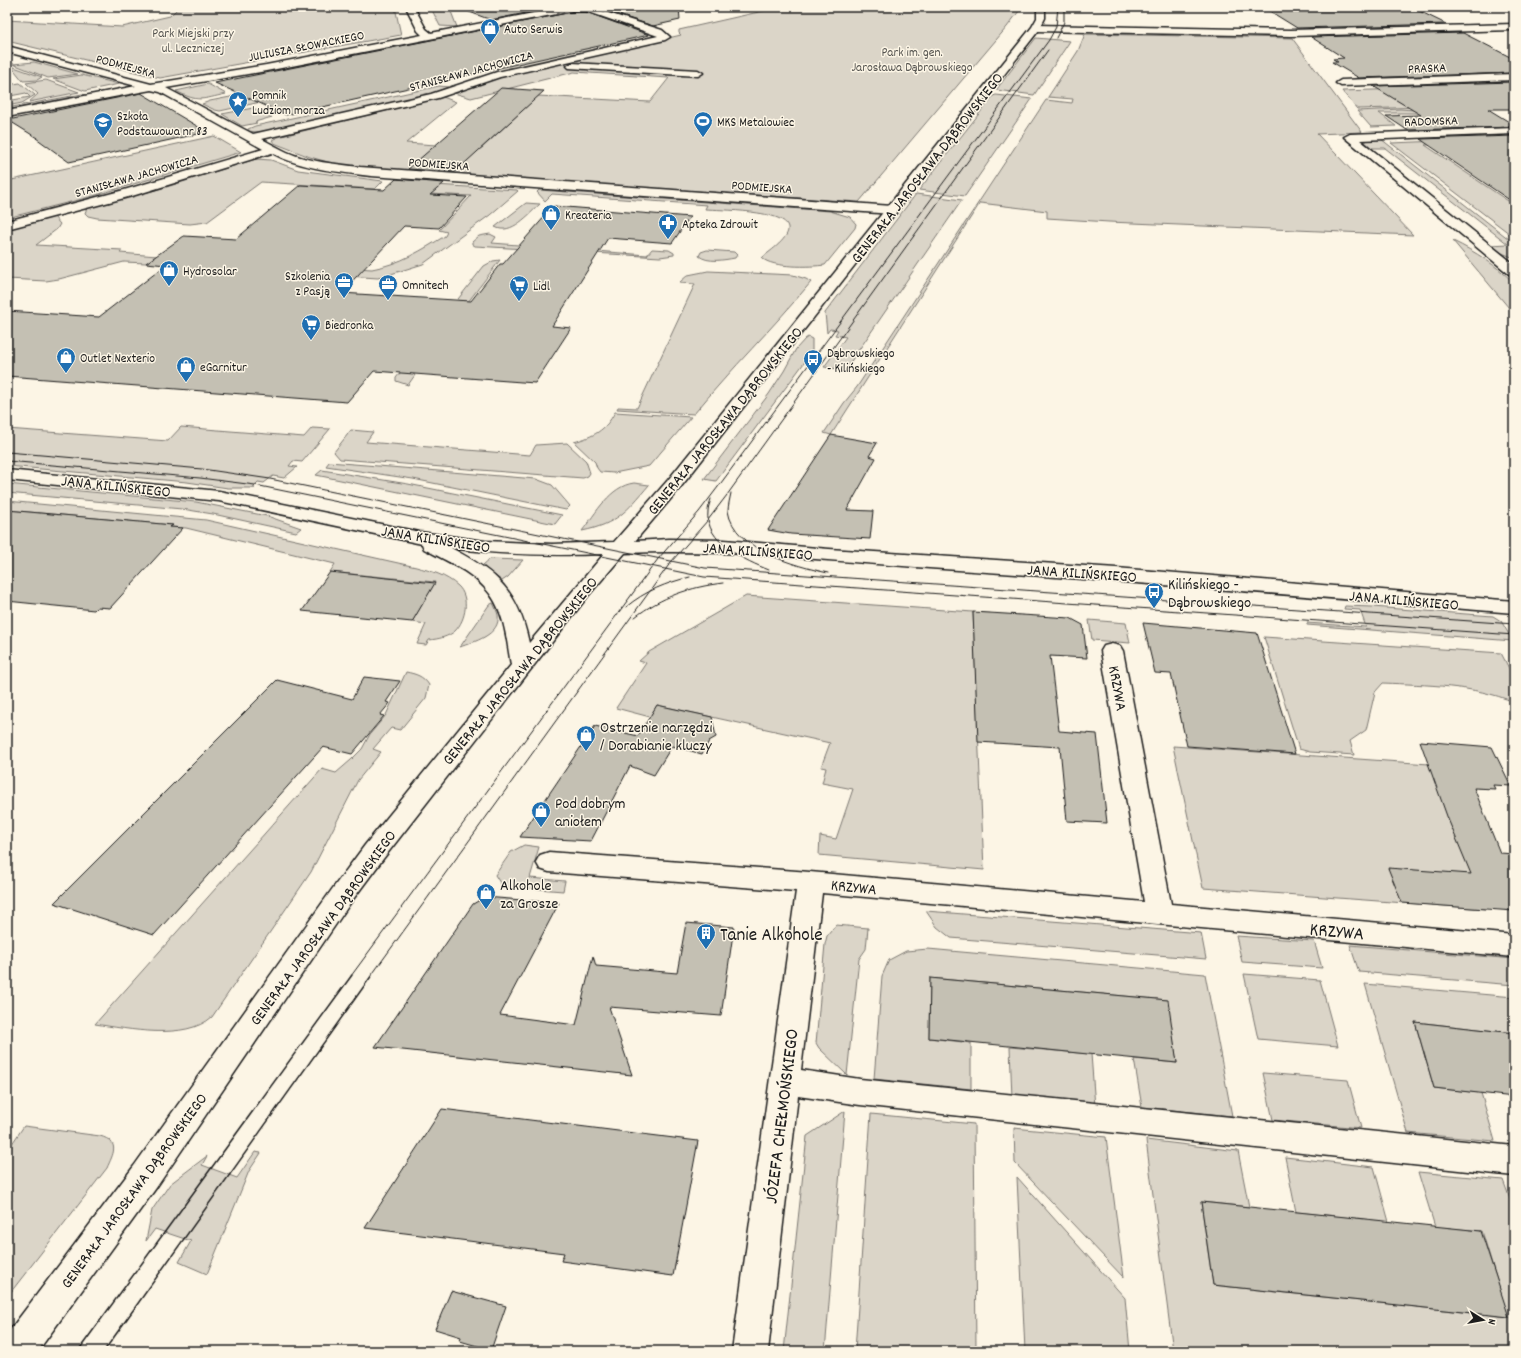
<svg xmlns="http://www.w3.org/2000/svg" width="1521" height="1358" font-family="Dekko,sans-serif">
	<style>
		.green { fill: #dbd5c8; stroke: #7c7872 }
		.building { fill: #c4c0b3; stroke: #1c1c1c }
		.lines { fill: none; stroke-linecap: round; stroke-linejoin: round }
		.minor-casing { stroke: #1c1c1c; stroke-width: 3 }
		.tertiary-casing { stroke: #1c1c1c; stroke-width: 3 }
		.minor { fill: #fcf5e5; fill-rule: evenodd }
		.tertiary { fill: #fcf5e5; fill-rule: evenodd }
		.tram-far1 { stroke: #1c1c1c; stroke-width: 1 }
		.tram { stroke: #1c1c1c; stroke-width: 1.5 }
		.labels { text-anchor: middle; stroke-width: 3; stroke-linejoin: round; paint-order: stroke }
		.far-poi-label { font-size: 13px; fill: #1c1c1c; stroke: #fcf5e5; text-anchor: start }
		.far-park-label { font-size: 13px; fill: #555450; stroke: #fcf5e5 }
		.far-street-label { font-size: 13px; fill: #1c1c1c; stroke: #fcf5e5 }
		.street-label { font-size: 16px; fill: #1c1c1c; stroke: #fcf5e5 }
		.poi-label { font-size: 16px; fill: #1c1c1c; stroke: #fcf5e5; text-anchor: start }
		.near-street-label { font-size: 19px; fill: #1c1c1c; stroke: #fcf5e5 }
		.near-poi-label { font-size: 19px; fill: #1c1c1c; stroke: #fcf5e5; text-anchor: start }
	</style>
	<rect width="100%" height="100%" fill="#fcf5e5"/>
	<filter id="ink" filterUnits="userSpaceOnUse"><feTurbulence type="fractalNoise" baseFrequency=".025" numOctaves="2"/><feDisplacementMap in="SourceGraphic" scale="8" xChannelSelector="R" yChannelSelector="G"/><feConvolveMatrix kernelMatrix="1 2 1 2 8 2 1 2 1" color-interpolation-filters="sRGB"/></filter>
	<g filter="url(#ink)">
		<!-- green -->
		<g class="green">
			<polygon points="179,7 395,7 401,35 160,78 7,41 7,20 122,27 170,16"/>
			<polygon points="781,7 1020,7 1019,11 1007,27 859,202 371,169 328,162 310,157 274,143 272,140 278,137 443,97 456,102 406,143 482,148 538,96 650,102 669,78 574,72 471,98 454,93 485,81 681,35 679,33 679,30"/>
			<polygon points="450,9 457,27 440,26 432,10"/>
			<polygon points="1085,34 1292,38 1362,132 1317,134 1413,235 1109,222 1047,218 1047,211 980,203 831,435 824,433 844,403 857,387 1046,100 1072,103 1073,99 1048,97 1078,51"/>
			<polygon points="1036,38 1070,41 1034,95 996,90"/>
			<polygon points="34,62 78,74 48,78 13,64"/>
			<polygon points="11,66 42,77 37,80 23,81"/>
			<polygon points="367,70 378,76 220,111 215,110 202,104 210,101"/>
			<polygon points="82,75 119,84 85,91 53,79"/>
			<polygon points="46,80 79,92 29,102 38,94 26,83"/>
			<polygon points="20,83 35,95 22,103 7,106 7,101 30,97 26,93 10,96 7,94 7,85"/>
			<path d="M208 84 226 94C202 99 199 103 176 91Z"/>
			<polygon points="439,86 448,87 428,95 267,131 256,132 248,131 248,129 255,126"/>
			<polygon points="1465,87 1496,105 1357,109 1342,91"/>
			<polygon points="82,94 86,95 7,110 7,108"/>
			<polygon points="996,95 1032,99 965,196 919,190 993,96"/>
			<polygon points="253,108 272,117 255,122 257,123 242,126 222,114"/>
			<polygon points="1400,109 1414,110 1419,113 1379,113 1396,126 1371,127 1357,111"/>
			<polygon points="214,136 241,152 90,197 7,218 7,181"/>
			<polygon points="1514,138 1514,142 1425,145 1514,205 1514,237 1391,143"/>
			<polygon points="1381,139 1514,243 1514,258 1502,253 1490,245 1508,244 1385,148 1372,148 1365,142 1368,140"/>
			<polygon points="256,159 271,160 298,170 383,181 375,189 261,182 207,222 190,224 97,218 88,216 85,213 87,208 163,188"/>
			<path d="M402 183 517 190 518 191 490 215 423 264 378 278 176 265 185 258 372 269C400 264 422 250 445 236L447 232 439 230 471 196 408 193Z"/>
			<path d="M539 190 830 211 850 217 856 224 855 228 825 265C811 267 772 268 762 258L763 257C770 251 790 238 788 227 785 210 719 210 705 209L707 205 552 194 545 201 537 192Z"/>
			<polygon points="916,194 962,200 845,370 824,367 846,337 835,335 838,330 830,329 827,333 825,313"/>
			<path d="M526 203 540 204C529 214 511 236 495 227Z"/>
			<polygon points="54,217 60,224 57,229 36,245 122,250 120,253 157,256 146,263 124,262 59,279 46,281 7,279 7,229"/>
			<polygon points="490,234 496,237 492,243 647,255 652,249 669,250 674,253 674,255 660,257 475,246 472,244 472,242 479,236"/>
			<path d="M1453 241C1476 252 1496 265 1514 283V314Z"/>
			<path d="M707 250 734 252 737 255 735 258C724 260 708 263 699 256L701 252Z"/>
			<polygon points="500,260 413,374 415,375 408,385 396,381 396,378 484,266 493,261"/>
			<path d="M708 271 793 275 806 279 811 282C773 328 731 369 694 414L617 409 618 407 637 408 695 284 679 283 680 282 688 275Z"/>
			<polygon points="808,337 812,339 812,352 804,363 716,481 704,479 769,394 784,371 796,349 805,339"/>
			<path d="M615 412 691 417 649 466 614 473 600 472 597 468 595 462 574 442C594 436 605 431 615 412Z"/>
			<polygon points="181,427 304,437 312,428 330,429 302,462 293,461 289,466 297,467 284,478 273,476 264,483 258,482 252,488 255,488 228,488 187,482 7,466 7,429 168,441"/>
			<polygon points="351,430 373,432 366,442 530,455 536,445 567,443 586,461 590,473 588,476 583,478 340,459 334,452"/>
			<polygon points="329,462 536,479 552,485 570,506 566,510 413,479 326,466"/>
			<polygon points="322,470 408,484 562,515 555,524 316,475"/>
			<path d="M634 483 649 485C627 511 617 524 582 531 596 513 610 486 634 483Z"/>
			<polygon points="7,484 196,502 267,516 301,528 296,532 213,514 182,509 7,493"/>
			<path d="M7 501 206 520 416 567C431 571 446 575 458 586 470 597 466 620 455 631 448 637 439 639 429 640L426 645 417 644 426 624 412 622 435 582 330 572 335 564 186 528 170 527 172 525 7 510Z"/>
			<polygon points="490,559 523,560 508,577 502,581 484,567 483,565"/>
			<polygon points="746,596 973,612 984,870 819,855 820,836 836,839 853,789 822,783 826,768 821,767 830,743 657,705 650,717 616,708 646,663 639,661 649,652"/>
			<path d="M493 603C495 607 497 611 498 615 501 635 473 642 460 647L489 605Z"/>
			<polygon points="1345,606 1372,607 1493,616 1501,621 1513,641 1307,625 1307,623 1366,627 1360,610 1344,609"/>
			<polygon points="1089,620 1126,623 1130,643 1092,640"/>
			<path d="M1264 637 1501 653 1514 678V702C1473 685 1427 685 1383 683L1375 692 1366 730 1350 741 1354 755 1310 752 1299 749Z"/>
			<path d="M406 672C416 674 423 676 429 685L426 698 400 730 391 728 373 749 381 752 358 780 311 872 212 1017C185 1041 128 1029 95 1024L322 769 336 773 351 760 362 749 370 734 386 715Z"/>
			<polygon points="1173,746 1429,764 1486,909 1203,888"/>
			<polygon points="524,845 539,847 530,878 565,881 563,891 502,886 495,875 511,852"/>
			<polygon points="926,911 1201,933 1206,959 951,938 937,927"/>
			<polygon points="836,925 868,928 866,949 859,959 847,1075 819,1048 816,1043 825,944 827,936"/>
			<polygon points="1236,936 1314,941 1322,968 1242,962"/>
			<polygon points="1350,945 1514,959 1514,985 1359,972"/>
			<polygon points="928,949 1205,974 1232,1116 1142,1107 1134,1059 1177,1063 1167,1000 930,978 929,1038 971,1043 971,1089 874,1079 882,976 889,960 906,951"/>
			<polygon points="1244,974 1320,980 1338,1046 1258,1039"/>
			<polygon points="1365,984 1514,997 1514,1033 1415,1022 1434,1088 1481,1093 1495,1141 1408,1133"/>
			<polygon points="1010,1047 1091,1054 1095,1107 1012,1098"/>
			<polygon points="1263,1073 1348,1080 1361,1128 1273,1120"/>
			<polygon points="845,1111 825,1351 784,1351 807,1136"/>
			<polygon points="871,1114 974,1124 976,1351 855,1351"/>
			<path d="M24 1126 100 1136C121 1142 113 1154 107 1168L7 1297V1151Z"/>
			<polygon points="1014,1128 1106,1137 1124,1278 1015,1163"/>
			<polygon points="1146,1140 1238,1151 1249,1207 1201,1202 1213,1285 1508,1317 1482,1231 1435,1227 1418,1172 1503,1180 1514,1210 1514,1351 1173,1351"/>
			<polygon points="255,1152 261,1153 249,1171 207,1274 179,1262 191,1241 155,1229 146,1241 152,1210 170,1184 207,1156 202,1165 237,1178"/>
			<polygon points="1285,1157 1374,1167 1389,1222 1296,1212"/>
			<polygon points="1017,1177 1125,1298 1130,1351 1025,1351"/>
		</g>
		<!-- building -->
		<g class="building">
			<polygon points="465,7 556,7 491,20 464,10"/>
			<polygon points="594,7 679,7 680,20 653,26"/>
			<polygon points="1263,7 1411,7 1446,24 1297,28"/>
			<polygon points="572,12 586,12 649,35 286,115 215,83"/>
			<polygon points="1463,33 1514,59 1514,73 1359,78 1332,62 1338,62 1333,59 1344,58 1311,37"/>
			<polygon points="1514,82 1514,109 1488,109 1514,125 1514,127 1407,130 1386,116 1421,115 1373,86"/>
			<polygon points="501,88 544,91 455,172 408,169"/>
			<polygon points="141,93 207,132 69,162 36,138 37,138 8,120"/>
			<polygon points="1514,136 1514,203 1420,139"/>
			<polygon points="396,179 444,183 430,195 467,197 439,228 404,226 341,293 471,301 500,264 503,264 554,206 690,217 672,243 608,238 552,326 571,328 535,383 374,371 347,402 7,376 7,311 99,317 166,265 146,263 184,236 236,239 300,185 384,190"/>
			<polygon points="831,435 877,443 869,456 876,458 847,510 873,511 870,539 791,534 768,530"/>
			<polygon points="7,510 173,525 170,527 183,528 110,608 97,607 94,610 7,601"/>
			<polygon points="330,572 435,583 412,622 302,611"/>
			<polygon points="973,612 1070,618 1083,625 1087,658 1050,656 1059,731 1097,734 1107,823 1067,821 1060,747 978,742"/>
			<polygon points="1143,623 1257,633 1295,754 1187,746 1171,674 1155,673"/>
			<polygon points="364,677 400,681 386,702 390,703 380,715 384,716 352,754 323,747 154,935 54,903 277,680 352,699"/>
			<polygon points="657,705 712,717 716,737 709,741 702,754 672,746 654,775 630,766 591,841 520,837 595,726 638,736"/>
			<polygon points="1420,741 1492,747 1511,786 1493,785 1495,789 1474,788 1500,853 1514,854 1514,911 1402,903 1388,868 1471,874 1448,819"/>
			<polygon points="485,897 559,903 500,1015 576,1025 593,956 596,966 677,973 686,923 734,927 721,1016 609,1007 632,1075 375,1047 473,904"/>
			<polygon points="930,978 1168,1000 1177,1063 929,1038"/>
			<polygon points="1415,1022 1514,1033 1514,1097 1434,1088"/>
			<polygon points="442,1109 698,1141 673,1276 561,1261 564,1253 365,1228"/>
			<polygon points="1201,1202 1481,1231 1509,1317 1213,1285"/>
			<polygon points="451,1291 506,1306 491,1350 460,1341 461,1337 435,1329"/>
		</g>
		<g class="lines">
			<!-- minor casing -->
			<g class="minor-casing">
				<g id="minor">
					<path d="M406 7H414L426 29 431 33 564 7H589L662 30 670 37 665 40 500 77 438 98 262 139C270 143 278 148 287 152 309 162 336 164 360 167L892 206 896 207 898 210 896 213 892 214 371 176C339 172 301 169 272 153L132 196 7 229V221L124 190 263 149 160 92 151 90 7 117V111L136 86 7 52V46L151 84 266 65 422 35 418 31ZM572 11H586L658 36 497 72 431 94 253 134 166 88 266 71Z"/>
					<polygon points="1514,24 1514,30 1291,36 1036,31 1032,28 1036,25 1291,30"/>
					<polygon points="572,63 698,70 703,73 698,76 569,68 567,66"/>
					<polygon points="1514,74 1514,80 1341,86 1336,83 1341,80"/>
					<polygon points="1514,128 1514,134 1360,140 1514,264 1514,275 1509,274 1344,137 1350,134"/>
					<polygon points="1112,644 1120,646 1123,651 1171,904 1514,935 1514,957 822,893 801,1070 860,1079 1514,1146 1514,1176 860,1105 798,1096 768,1351 732,1351 796,891 549,872 540,869 536,862 540,855 549,852 810,872 1144,902 1101,651 1104,646"/>
				</g>
			</g>
			<!-- tertiary casing -->
			<g class="tertiary-casing">
				<path id="tertiary" d="M1037 7H1045V18L1039 30 680 488 635 541 669 539 724 540 829 549 1116 568 1514 601V613C1319 597 1124 581 929 568 828 561 727 548 625 553L588 596 383 859 351 902 156 1188 38 1351H7V1334L134 1166 333 888 365 845 511 665C507 642 505 614 490 594 475 573 447 561 424 549L422 544 219 501 7 480V470L219 491 420 532 485 541 552 544 614 542 668 480 1032 27 1037 18ZM451 548C502 555 552 556 604 554L529 643C518 591 497 572 451 548Z"/>
			</g>
			<!-- minor -->
			<use href="#minor" class="minor"/>
			<!-- tertiary -->
			<use href="#tertiary" class="tertiary"/>
			<!-- tram-far1 -->
			<g class="tram-far1">
				<polyline points="1056,38 1064,22 1064,7"/>
				<polyline points="7,452 202,469 270,479 705,568 1514,624"/>
				<polyline points="7,461 200,478 255,485 704,577 1514,635"/>
				<path d="M731 493C730 498 728 506 728 511 734 550 796 566 828 573"/>
				<path d="M711 499C710 503 708 507 708 511 704 542 746 561 769 570"/>
				<path d="M626 607C645 591 666 583 690 577"/>
				<path d="M635 617C661 597 690 587 723 583"/>
				<polyline points="351,976 658,559 699,512 718,487 1049,40 1056,27 1058,7"/>
				<polyline points="371,976 671,562 708,520 727,495 1048,50"/>
			</g>
			<!-- tram -->
			<g class="tram">
				<polyline points="78,1351 352,975"/>
				<polyline points="104,1351 372,975"/>
			</g>
		</g>
	</g>
	<!-- icons -->
	<defs>
		<g id="shop-pin" transform="scale(1)"><path d="M0 17L-7.5 6A9.5 9.5 0 1 1 7.5 6Z" fill="#1f6fb2" stroke="#fcf5e5"/><path d="M-5-2.5h2.3a2.7 3.5 0 0 1 5.4 0H5L5.5 6h-11ZM-1.5-2.5h3a1.5 2.3 0 0 0-3 0Z" fill="#fff"/></g>
		<g id="sight-pin" transform="scale(1)"><path d="M0 17L-7.5 6A9.5 9.5 0 1 1 7.5 6Z" fill="#1f6fb2" stroke="#fcf5e5"/><path d="M0-6L1.8-2.2L6-1.7L2.9 1.2L3.7 5.4L0 3.3L-3.7 5.4L-2.9 1.2L-6-1.7L-1.8-2.2Z" fill="#fff"/></g>
		<g id="stadium-pin" transform="scale(1)"><path d="M0 17L-7.5 6A9.5 9.5 0 1 1 7.5 6Z" fill="#1f6fb2" stroke="#fcf5e5"/><path d="M0-5a6.5 5 0 1 0 0 10a6.5 5 0 1 0 0-10ZM-3.5-1.8h7v3.6h-7Z" fill="#fff"/></g>
		<g id="school-pin" transform="scale(1)"><path d="M0 17L-7.5 6A9.5 9.5 0 1 1 7.5 6Z" fill="#1f6fb2" stroke="#fcf5e5"/><path d="M0-5L7-2L0 1L-7-2ZM-4 1L0 2.5L4 1V4Q0 6-4 4Z" fill="#fff"/></g>
		<g id="pharmacy-pin" transform="scale(1)"><path d="M0 17L-7.5 6A9.5 9.5 0 1 1 7.5 6Z" fill="#1f6fb2" stroke="#fcf5e5"/><path d="M-2-6h4v4h4v4h-4v4h-4v-4h-4v-4h4Z" fill="#fff"/></g>
		<g id="office-pin" transform="scale(1)"><path d="M0 17L-7.5 6A9.5 9.5 0 1 1 7.5 6Z" fill="#1f6fb2" stroke="#fcf5e5"/><path d="M-6-3h4V-5.5h4V-3h4V5H-6ZM-1-4.5V-3h2v-1.5ZM-6 0V1H6V0Z" fill="#fff"/></g>
		<g id="supermarket-pin" transform="scale(1)"><path d="M0 17L-7.5 6A9.5 9.5 0 1 1 7.5 6Z" fill="#1f6fb2" stroke="#fcf5e5"/><path d="M-6-5.5h2.5l.6 2H6L4.5 2H-2.5L-4.4-4H-6ZM-1.5 3.2a1.3 1.3 0 1 0 .1 0ZM3 3.2a1.3 1.3 0 1 0 .1 0Z" fill="#fff"/></g>
		<g id="bus-pin" transform="scale(1)"><path d="M0 17L-7.5 6A9.5 9.5 0 1 1 7.5 6Z" fill="#1f6fb2" stroke="#fcf5e5"/><path d="M-5-6H5V4H4V6H2V4H-2V6H-4V4H-5ZM-3.5-4V0h7V-4ZM-3.5 1.2v1.5H-2V1.2ZM2 1.2v1.5H3.5V1.2Z" fill="#fff"/></g>
		<g id="building-pin" transform="scale(1)"><path d="M0 17L-7.5 6A9.5 9.5 0 1 1 7.5 6Z" fill="#1f6fb2" stroke="#fcf5e5"/><path d="M-4-6H4V6H1V3H-1V6H-4ZM-2.5-4.3h1.7v1.8h-1.7ZM.8-4.3h1.7v1.8H.8ZM-2.5-1h1.7V.8h-1.7ZM.8-1h1.7V.8H.8Z" fill="#fff"/></g>
	</defs>
	<g fill-rule="evenodd">
		<use href="#shop-pin" x="490" y="28"/>
		<use href="#sight-pin" x="238" y="101"/>
		<use href="#stadium-pin" x="703" y="121"/>
		<use href="#school-pin" x="103" y="122"/>
		<use href="#shop-pin" x="551" y="214"/>
		<use href="#pharmacy-pin" x="668" y="223"/>
		<use href="#shop-pin" x="169" y="270"/>
		<use href="#office-pin" x="344" y="282"/>
		<use href="#office-pin" x="388" y="284"/>
		<use href="#supermarket-pin" x="519" y="285"/>
		<use href="#supermarket-pin" x="311" y="324"/>
		<use href="#shop-pin" x="66" y="357"/>
		<use href="#bus-pin" x="813" y="359"/>
		<use href="#shop-pin" x="186" y="366"/>
		<use href="#bus-pin" x="1154" y="592"/>
		<use href="#shop-pin" x="586" y="735"/>
		<use href="#shop-pin" x="541" y="811"/>
		<use href="#shop-pin" x="486" y="893"/>
		<use href="#building-pin" x="706" y="933"/>
	</g>
	<g class="labels">
		<!-- far-poi labels -->
		<g class="far-poi-label">
			<text x="504" y="33">Auto Serwis</text>
			<text x="252" y="99">Pomnik<tspan x="252" dy="15">Ludziom morza</tspan></text>
			<text x="117" y="120">Szkoła<tspan x="117" dy="15">Podstawowa nr 83</tspan></text>
			<text x="717" y="126">MKS Metalowiec</text>
			<text x="565" y="219">Kreateria</text>
			<text x="682" y="228">Apteka Zdrowit</text>
			<text x="183" y="275">Hydrosolar</text>
			<text x="330" y="280" text-anchor="end">Szkolenia<tspan x="330" dy="15">z Pasją</tspan></text>
			<text x="402" y="289">Omnitech</text>
			<text x="533" y="290">Lidl</text>
			<text x="325" y="329">Biedronka</text>
			<text x="827" y="357">Dąbrowskiego<tspan x="827" dy="15">- Kilińskiego</tspan></text>
			<text x="80" y="362">Outlet Nexterio</text>
			<text x="200" y="371">eGarnitur</text>
		</g>
		<!-- far-park labels -->
		<g class="far-park-label">
			<text x="193" y="37">Park Miejski przy<tspan x="193" dy="15">ul. Leczniczej</tspan></text>
			<text x="912" y="56">Park im. gen.<tspan x="912" dy="15">Jarosława Dąbrowskiego</tspan></text>
		</g>
		<!-- far-street labels -->
		<g class="far-street-label">
			<text transform="translate(306 45) rotate(-11)" y="5">JULIUSZA SŁOWACKIEGO</text>
			<text transform="translate(126 65) rotate(15)" y="5">PODMIEJSKA</text>
			<text transform="translate(1427 67) rotate(-2)" y="5">PRASKA</text>
			<text transform="translate(471 70) rotate(-15)" y="5">STANISŁAWA JACHOWICZA</text>
			<text transform="translate(1431 120) rotate(-2)" y="5">RADOMSKA</text>
			<text transform="translate(439 163) rotate(4)" y="5">PODMIEJSKA</text>
			<text transform="translate(136 175) rotate(-16)" y="5">STANISŁAWA JACHOWICZA</text>
			<text transform="translate(762 186) rotate(4)" y="5">PODMIEJSKA</text>
		</g>
		<!-- street labels -->
		<g class="street-label">
			<text transform="translate(926 167) rotate(-52)" y="6">GENERAŁA JAROSŁAWA DĄBROWSKIEGO</text>
			<text transform="translate(724 420) rotate(-51)" y="6">GENERAŁA JAROSŁAWA DĄBROWSKIEGO</text>
			<text transform="translate(116 485) rotate(6)" y="6">JANA KILIŃSKIEGO</text>
			<text transform="translate(436 538) rotate(9)" y="6">JANA KILIŃSKIEGO</text>
			<text transform="translate(758 550) rotate(4)" y="6">JANA KILIŃSKIEGO</text>
			<text transform="translate(1082 572) rotate(4)" y="6">JANA KILIŃSKIEGO</text>
			<text transform="translate(1404 599) rotate(5)" y="6">JANA KILIŃSKIEGO</text>
			<text transform="translate(519 670) rotate(-51)" y="6">GENERAŁA JAROSŁAWA DĄBROWSKIEGO</text>
			<text transform="translate(1119 688) rotate(80)" y="6">KRZYWA</text>
			<text transform="translate(854 886) rotate(6)" y="6">KRZYWA</text>
			<text transform="translate(322 927) rotate(-54)" y="6">GENERAŁA JAROSŁAWA DĄBROWSKIEGO</text>
			<text transform="translate(133 1190) rotate(-54)" y="6">GENERAŁA JAROSŁAWA DĄBROWSKIEGO</text>
		</g>
		<!-- poi labels -->
		<g class="poi-label">
			<text x="1168" y="589">Kilińskiego -<tspan x="1168" dy="18">Dąbrowskiego</tspan></text>
			<text x="600" y="732">Ostrzenie narzędzi<tspan x="600" dy="18">/ Dorabianie kluczy</tspan></text>
			<text x="555" y="808">Pod dobrym<tspan x="555" dy="18">aniołem</tspan></text>
			<text x="500" y="890">Alkohole<tspan x="500" dy="18">za Grosze</tspan></text>
		</g>
		<!-- near-street labels -->
		<g class="near-street-label">
			<text transform="translate(1337 930) rotate(5)" y="7">KRZYWA</text>
			<text transform="translate(780 1116) rotate(-83)" y="7">JÓZEFA CHEŁMOŃSKIEGO</text>
		</g>
		<!-- near-poi labels -->
		<g class="near-poi-label">
			<text x="720" y="940">Tanie Alkohole</text>
		</g>
	</g>
	<!-- margin -->
	<rect width="1521" height="1358" fill="none" stroke="#fcf5e5" stroke-width="24"/>
	<rect x="12" y="12" width="1497" height="1334" fill="none" stroke="#1c1c1c" stroke-width="1.5" filter="url(#ink)"/>
	<!-- north arrow -->
	<g transform="translate(1483 1320) rotate(101)" stroke="#fcf5e5" stroke-width="3" paint-order="stroke">
	<path d="M0-3L7 15L0 10L-7 15Z" fill="#1c1c1c"/>
	<text y="-6" font-size="11" font-weight="bold" text-anchor="middle" fill="#1c1c1c">N</text>
	</g>
</svg>
